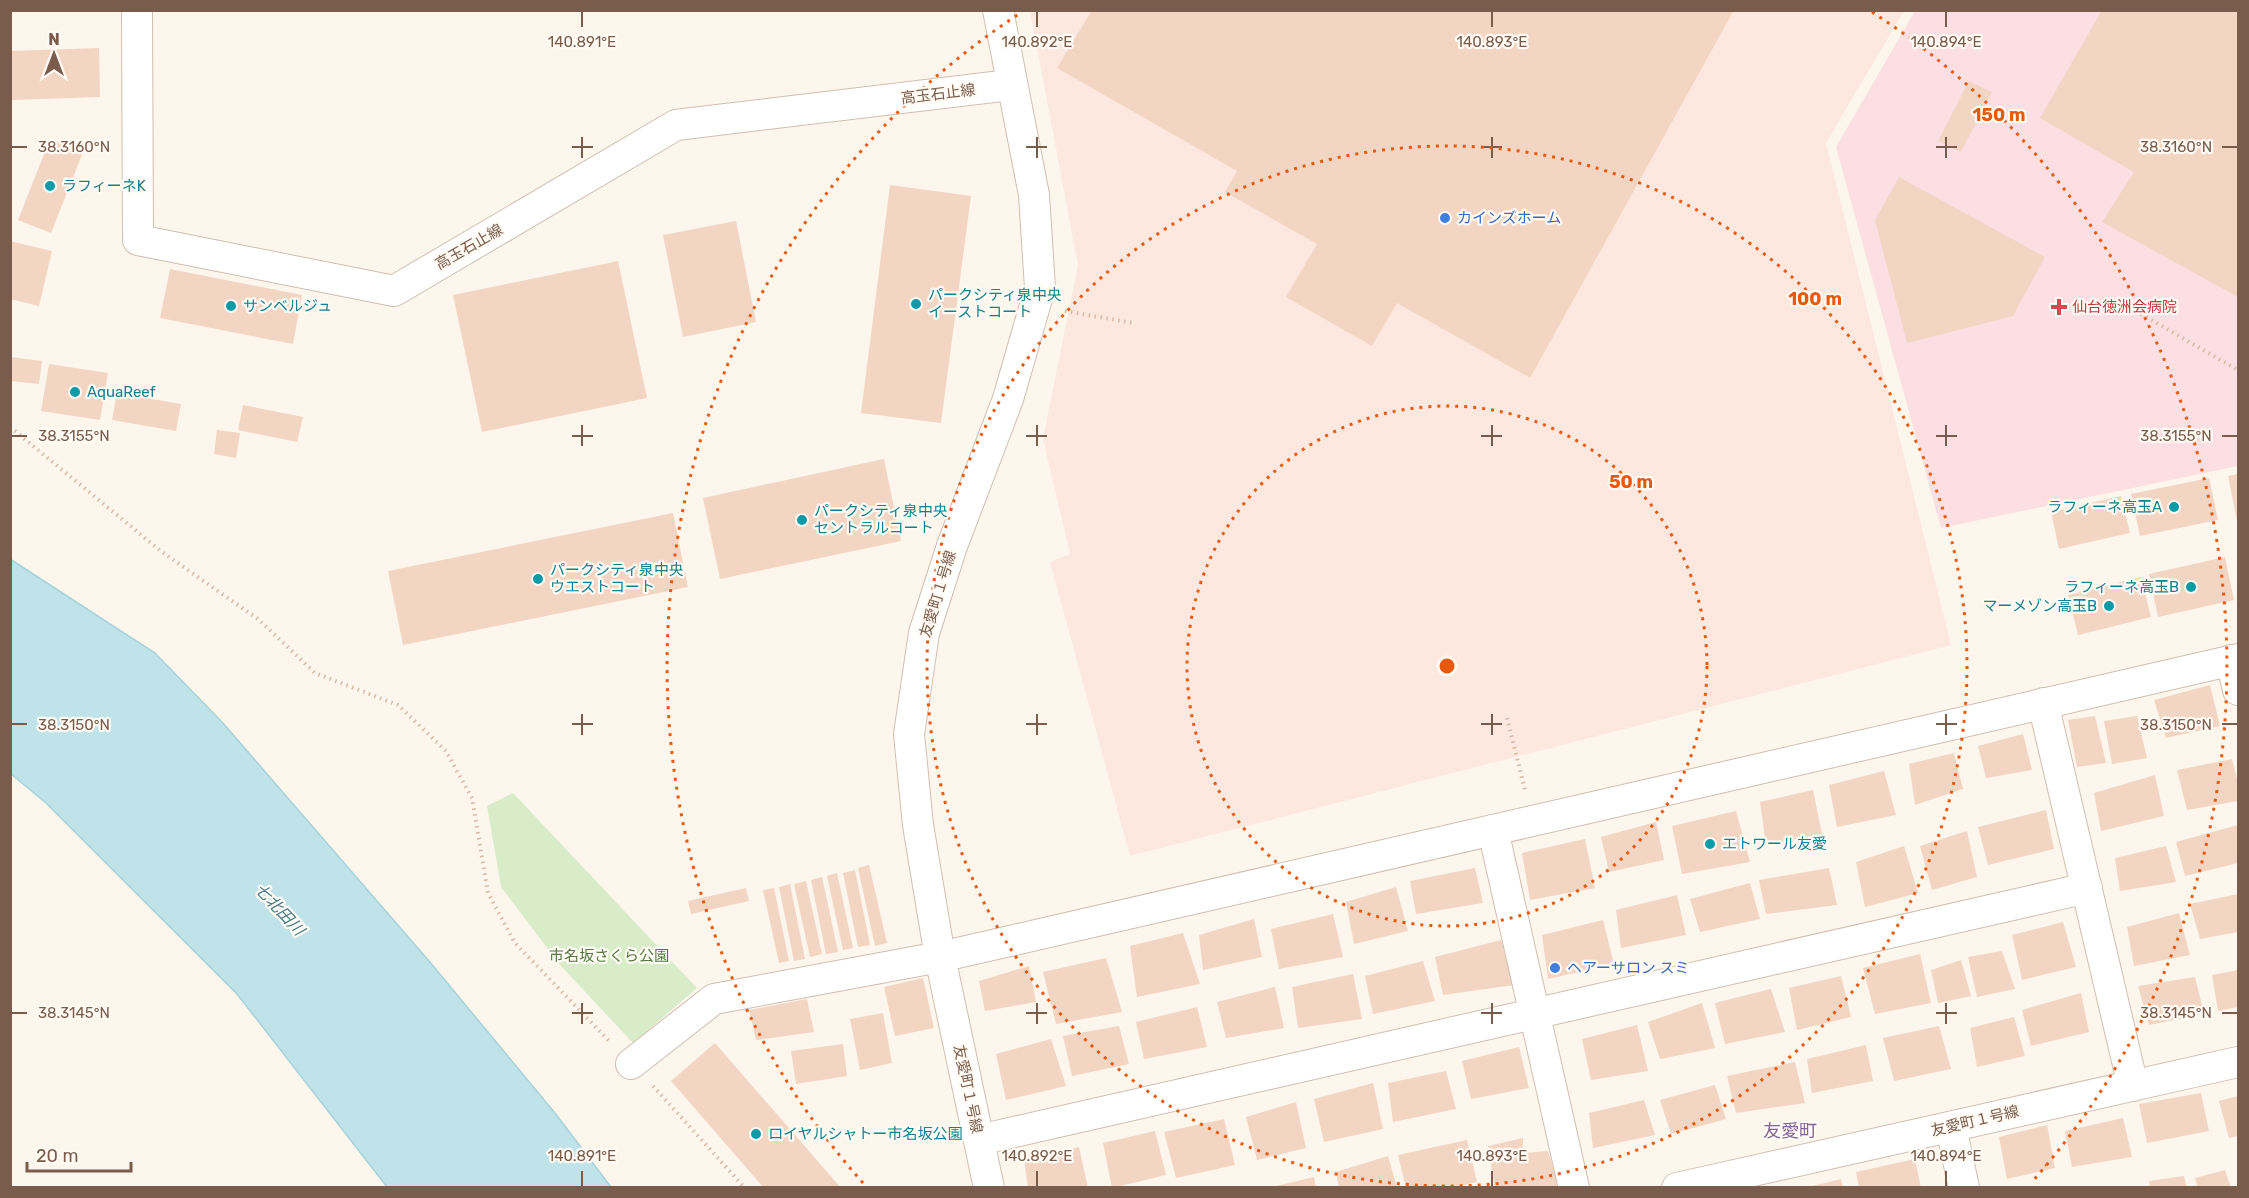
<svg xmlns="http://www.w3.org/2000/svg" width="2249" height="1198" font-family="Rubik,'Noto Sans JP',sans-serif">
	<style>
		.commercial { fill: #fde8e0 }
		.medical { fill: #fbdfe3 }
		.green { fill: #d8ecc9 }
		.water { fill: #bfe3e8; stroke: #a5d3da; stroke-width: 1.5 }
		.building { fill: #f3d5c3 }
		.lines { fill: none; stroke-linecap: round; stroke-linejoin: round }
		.minor-casing { stroke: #d1beb0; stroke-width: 32 }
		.path { stroke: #d9b8a5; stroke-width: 4; stroke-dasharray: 1.5 4.5; stroke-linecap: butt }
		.minor { stroke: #fff; stroke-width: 30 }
		.ticks { fill: none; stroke: #7a5c4d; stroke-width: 2 }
		.ring { fill: none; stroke: #e8590c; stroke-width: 3; stroke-dasharray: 3 6 }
		.culture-dot { fill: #0f9aa8; stroke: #fffaf3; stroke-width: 2 }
		.shop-dot { fill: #3f7fe0; stroke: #fffaf3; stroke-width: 2 }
		.health-dot { fill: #e0444e; stroke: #fffaf3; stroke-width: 2 }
		.labels { text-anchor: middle; stroke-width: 4.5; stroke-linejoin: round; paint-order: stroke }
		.street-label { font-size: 15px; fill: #7a5c4d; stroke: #fffaf3 }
		.culture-label { font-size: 15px; fill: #0d838f; stroke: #fffaf3; text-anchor: start }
		.shop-label { font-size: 15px; fill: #366cbe; stroke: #fffaf3; text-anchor: start }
		.health-label { font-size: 15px; fill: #be3a42; stroke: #fffaf3; text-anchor: start }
		.park-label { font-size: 15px; fill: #537a41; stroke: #fffaf3 }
		.water-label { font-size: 16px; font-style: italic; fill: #437c86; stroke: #fffaf3 }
		.quarter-label { font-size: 18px; fill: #846695; stroke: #fffaf3 }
		.ticks-label { font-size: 15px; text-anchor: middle; fill: #7a5c4d; stroke: #fffaf3; stroke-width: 4.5; stroke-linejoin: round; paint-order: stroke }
		.centre { fill: #e8590c; stroke: #fffaf3; stroke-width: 3 }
		.ring-label { font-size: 18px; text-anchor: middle; font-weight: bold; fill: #e8590c; stroke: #fffaf3; stroke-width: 4.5; stroke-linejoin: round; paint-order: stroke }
	</style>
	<rect width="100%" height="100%" fill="#fdf6ec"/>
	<!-- commercial -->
	<polygon class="commercial" points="1030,11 1904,11 1826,143 1951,645 1130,856 1050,562 1070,554 1043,439 1078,265"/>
	<!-- medical -->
	<polygon class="medical" points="1915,11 2238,11 2238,466 1941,528 1836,147"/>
	<!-- green -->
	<polygon class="green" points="513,793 697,988 633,1043 561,966 501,887 487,806"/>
	<!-- water -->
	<polygon class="water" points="10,559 155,653 222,722 429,961 555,1113 611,1187 387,1187 237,994 46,803 11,774"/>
	<!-- building -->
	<g class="building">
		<polygon points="1092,10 1734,10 1530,378 1397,303 1372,346 1286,297 1317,244 1225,192 1237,171 1057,68"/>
		<polygon points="2102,10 2238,10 2238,297 2102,222 2134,172 2040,118"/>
		<polygon points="99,48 100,97 10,100 10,51"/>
		<polygon points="1969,81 1992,92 1961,152 1938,141"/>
		<polygon points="50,139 83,152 51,233 18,220"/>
		<polygon points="1899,177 2045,257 2013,316 1907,343 1875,220"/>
		<polygon points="890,185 971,196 941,423 861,413"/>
		<polygon points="736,221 756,322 683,337 663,235"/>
		<polygon points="10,241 52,251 39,306 10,299"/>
		<polygon points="618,261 647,398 482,432 453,295"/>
		<polygon points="170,269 302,295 293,344 160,318"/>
		<polygon points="10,357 42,361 39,384 10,381"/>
		<polygon points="49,364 108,373 100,420 41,411"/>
		<polygon points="117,393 181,404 176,431 112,420"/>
		<polygon points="243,405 303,417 297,442 238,430"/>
		<polygon points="217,430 240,433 236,458 214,454"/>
		<polygon points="884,459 901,541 720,579 703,498"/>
		<polygon points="2238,474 2238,521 2237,521 2228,476"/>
		<polygon points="2209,478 2218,520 2140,536 2131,494"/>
		<polygon points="2121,496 2130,533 2059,549 2051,512"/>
		<polygon points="673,513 688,587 403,645 388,571"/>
		<polygon points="2225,557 2234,600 2158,617 2149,574"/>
		<polygon points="2141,577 2151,617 2078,635 2068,595"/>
		<polygon points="2210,685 2220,726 2166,738 2154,700"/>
		<polygon points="2095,716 2106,763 2077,767 2068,720"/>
		<polygon points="2137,716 2147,758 2112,764 2104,721"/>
		<polygon points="2023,734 2032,770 1986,778 1978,746"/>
		<polygon points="1954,753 1963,789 1915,805 1909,764"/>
		<polygon points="2232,759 2238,783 2238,801 2187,810 2177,770"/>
		<polygon points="1884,771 1896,815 1837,827 1829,785"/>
		<polygon points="2155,775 2164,816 2101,831 2094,793"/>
		<polygon points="1813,790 1822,834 1766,845 1760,802"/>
		<polygon points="2046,810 2054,849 1988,865 1978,827"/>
		<polygon points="1736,811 1750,862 1682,874 1672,826"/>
		<polygon points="1656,822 1664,860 1609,872 1601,837"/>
		<polygon points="2238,825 2238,863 2185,876 2176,842"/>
		<polygon points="1967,831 1977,877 1932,890 1920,846"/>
		<polygon points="1585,839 1595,888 1530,900 1522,853"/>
		<polygon points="1904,846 1918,893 1865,907 1856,862"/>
		<polygon points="2166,846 2176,882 2120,891 2115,858"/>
		<polygon points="869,865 887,943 875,946 858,868"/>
		<polygon points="1475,868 1483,903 1416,914 1410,881"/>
		<polygon points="1829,868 1837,905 1766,914 1759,880"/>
		<polygon points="855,870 870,945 858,947 843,873"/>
		<polygon points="837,873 853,948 843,950 827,876"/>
		<polygon points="822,877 838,952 826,954 811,880"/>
		<polygon points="806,881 822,954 810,957 794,884"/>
		<polygon points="1750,883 1760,919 1700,932 1690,899"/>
		<polygon points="790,884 805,959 794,961 779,887"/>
		<polygon points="1396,887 1408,931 1354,944 1346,902"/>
		<polygon points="746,888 749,901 691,914 688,901"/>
		<polygon points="774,888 789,961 779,963 763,890"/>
		<polygon points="2238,894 2238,932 2200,939 2190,904"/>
		<polygon points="1677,895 1686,935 1621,948 1616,910"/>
		<polygon points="2179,913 2190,955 2134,966 2127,927"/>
		<polygon points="1333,914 1343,957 1279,969 1271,929"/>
		<polygon points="1254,919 1262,957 1203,970 1199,935"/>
		<polygon points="1603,920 1614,964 1548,979 1542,935"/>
		<polygon points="2063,922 2076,967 2022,980 2012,935"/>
		<polygon points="1183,933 1200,984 1137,997 1130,946"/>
		<polygon points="1501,940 1514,985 1443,995 1435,957"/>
		<polygon points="2002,951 2015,989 1977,997 1968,957"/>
		<polygon points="1920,954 1931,1003 1875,1014 1863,968"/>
		<polygon points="1106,958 1122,1012 1056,1024 1043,972"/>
		<polygon points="1961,960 1971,996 1938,1003 1931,970"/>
		<polygon points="1423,961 1435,1001 1373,1014 1365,976"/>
		<polygon points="1029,966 1036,1002 985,1011 979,981"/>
		<polygon points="2238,970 2238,1007 2218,1011 2212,975"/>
		<polygon points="1353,974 1362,1019 1298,1028 1292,987"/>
		<polygon points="1841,976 1851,1017 1797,1030 1789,988"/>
		<polygon points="2195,977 2204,1014 2149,1025 2138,986"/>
		<polygon points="923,978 934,1028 895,1036 884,987"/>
		<polygon points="1275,987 1284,1028 1226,1038 1217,1002"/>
		<polygon points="1771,989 1785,1032 1725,1044 1715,1003"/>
		<polygon points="2081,993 2089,1032 2031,1046 2022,1010"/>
		<polygon points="807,999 814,1032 756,1040 749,1010"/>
		<polygon points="1702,1003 1715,1048 1660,1059 1648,1022"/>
		<polygon points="1197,1007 1207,1047 1144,1059 1136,1022"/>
		<polygon points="883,1013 892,1063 860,1070 850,1019"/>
		<polygon points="2014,1017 2025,1056 1977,1067 1970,1028"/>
		<polygon points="1637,1025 1648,1071 1591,1080 1582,1039"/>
		<polygon points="1119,1026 1129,1064 1072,1076 1063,1036"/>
		<polygon points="1939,1026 1951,1069 1894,1081 1883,1038"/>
		<polygon points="1051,1039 1066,1086 1006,1100 996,1054"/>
		<polygon points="715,1043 841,1188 764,1188 671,1081"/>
		<polygon points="843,1044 847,1076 796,1084 791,1051"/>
		<polygon points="1866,1045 1873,1081 1812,1093 1807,1059"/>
		<polygon points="1519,1047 1529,1088 1471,1099 1462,1061"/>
		<polygon points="1795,1062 1805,1103 1736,1113 1727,1076"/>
		<polygon points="1446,1071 1456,1109 1393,1122 1388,1083"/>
		<polygon points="1373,1083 1383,1129 1324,1142 1314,1099"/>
		<polygon points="1715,1085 1726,1119 1671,1134 1660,1100"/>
		<polygon points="2201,1093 2209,1131 2147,1143 2139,1104"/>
		<polygon points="2238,1096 2238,1136 2229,1138 2219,1101"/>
		<polygon points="1644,1100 1655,1135 1593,1148 1589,1113"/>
		<polygon points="1296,1102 1306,1148 1257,1160 1246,1117"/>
		<polygon points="2123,1118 2132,1157 2072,1167 2065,1131"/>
		<polygon points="1224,1119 1235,1165 1176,1178 1164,1132"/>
		<polygon points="2047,1125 2055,1168 2007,1179 1999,1137"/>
		<polygon points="1155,1131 1166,1175 1112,1188 1103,1143"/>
		<polygon points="1523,1138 1523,1153 1548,1151 1560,1188 1495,1188 1488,1146"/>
		<polygon points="1467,1140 1477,1182 1450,1188 1406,1188 1398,1155"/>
		<polygon points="1079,1147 1088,1188 1028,1188 1024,1159"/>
		<polygon points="1388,1156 1397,1188 1339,1188 1336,1172"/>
		<polygon points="1915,1159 1921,1188 1859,1188 1856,1172"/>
		<polygon points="2225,1170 2231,1188 2198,1188 2195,1178"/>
		<polygon points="2184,1176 2187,1188 2150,1188 2149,1181"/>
		<polygon points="1314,1177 1316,1188 1272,1188 1272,1187"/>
		<polygon points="1841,1179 1843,1188 1808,1188 1808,1187"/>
	</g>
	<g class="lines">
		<!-- minor casing -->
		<g class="minor-casing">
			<g id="minor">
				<polyline points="137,10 138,240 394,291 676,125 1010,85"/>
				<polyline points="2231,660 2238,690"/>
				<polyline points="2043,703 2133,1086"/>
				<polyline points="1493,830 1574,1188"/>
				<polyline points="631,1064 714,999 940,957 2238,659"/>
				<polyline points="1951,1127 1964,1188"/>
				<polyline points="979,1140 2087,888"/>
				<polyline points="989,1188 940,957 918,825 909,734 924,633 952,546 1008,399 1040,288 1034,195 998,10"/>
				<polyline points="1677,1188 2238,1062"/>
			</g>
		</g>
		<!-- path -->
		<g class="path">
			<polyline points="1065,311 1133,323"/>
			<polyline points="2141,314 2238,370"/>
			<polyline points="10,427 162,552 258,619 315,673 398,705 446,751 472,798 488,893 515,943 610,1042"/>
			<polyline points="1507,718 1525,790"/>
			<polyline points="653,1086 745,1188"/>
		</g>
		<!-- minor -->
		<use href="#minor" class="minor"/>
	</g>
	<!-- ticks -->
	<path class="ticks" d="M582 12V27M1037 12V27M1492 12V27M1946 12V27M582 137V158M1037 137V158M1492 137V158M1946 137V158M12 147H27M572 147H593M1026 147H1047M1481 147H1502M1936 147H1957M2222 147H2237M582 425V446M1037 425V446M1492 425V446M1946 425V446M12 436H27M572 436H593M1026 436H1047M1481 436H1502M1936 436H1957M2222 436H2237M582 714V735M1037 714V735M1492 714V735M1946 714V735M12 724H27M572 724H593M1026 724H1047M1481 724H1502M1936 724H1957M2222 724H2237M582 1003V1024M1037 1003V1024M1492 1003V1024M1946 1003V1024M12 1013H27M572 1013H593M1026 1013H1047M1481 1013H1502M1936 1013H1957M2222 1013H2237M582 1171V1186M1037 1171V1186M1492 1171V1186M1946 1171V1186"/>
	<!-- distance rings -->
	<g class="ring">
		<circle cx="1447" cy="666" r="260"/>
		<circle cx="1447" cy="666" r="520"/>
		<path d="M863 1183A780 780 0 0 1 1022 12M1872 12A780 780 0 0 1 2031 1183"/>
	</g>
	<!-- markers -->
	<g class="culture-dot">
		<circle cx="50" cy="186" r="6"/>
		<circle cx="916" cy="304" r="6"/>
		<circle cx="231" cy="306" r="6"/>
		<circle cx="75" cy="392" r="6"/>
		<circle cx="2174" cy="507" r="6"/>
		<circle cx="802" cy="520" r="6"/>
		<circle cx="538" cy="579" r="6"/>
		<circle cx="2191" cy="587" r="6"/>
		<circle cx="2109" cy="606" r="6"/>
		<circle cx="1710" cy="844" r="6"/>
		<circle cx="756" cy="1134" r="6"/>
	</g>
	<g class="shop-dot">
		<circle cx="1445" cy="218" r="6"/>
		<circle cx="1555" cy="968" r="6"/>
	</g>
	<path class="health-dot" d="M2056 298h6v6h6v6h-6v6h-6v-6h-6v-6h6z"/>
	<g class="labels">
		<!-- street labels -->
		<g class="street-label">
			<text transform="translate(938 94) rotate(-7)" y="5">高玉石止線</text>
			<text transform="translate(469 247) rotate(-30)" y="5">高玉石止線</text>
			<text transform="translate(938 594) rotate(-73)" y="5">友愛町１号線</text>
			<text transform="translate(968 1089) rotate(78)" y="5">友愛町１号線</text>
			<text transform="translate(1975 1121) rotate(-13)" y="5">友愛町１号線</text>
		</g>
		<!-- culture labels -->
		<g class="culture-label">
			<text x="62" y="191">ラフィーネK</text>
			<text x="928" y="300">パークシティ泉中央<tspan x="928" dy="17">イーストコート</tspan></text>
			<text x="243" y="311">サンベルジュ</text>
			<text x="87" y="397">AquaReef</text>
			<text x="2162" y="512" text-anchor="end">ラフィーネ高玉A</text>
			<text x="814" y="516">パークシティ泉中央<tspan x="814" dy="17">セントラルコート</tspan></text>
			<text x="550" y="575">パークシティ泉中央<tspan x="550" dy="17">ウエストコート</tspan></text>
			<text x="2179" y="592" text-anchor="end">ラフィーネ高玉B</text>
			<text x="2097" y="611" text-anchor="end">マーメゾン高玉B</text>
			<text x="1722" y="849">エトワール友愛</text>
			<text x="768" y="1139">ロイヤルシャトー市名坂公園</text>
		</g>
		<!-- shop labels -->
		<g class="shop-label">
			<text x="1457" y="223">カインズホーム</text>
			<text x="1567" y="973">ヘアーサロン スミ</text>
		</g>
		<!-- health labels -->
		<g class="health-label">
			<text x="2072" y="312">仙台徳洲会病院</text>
		</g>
		<!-- park labels -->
		<g class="park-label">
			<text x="609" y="961">市名坂さくら公園</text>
		</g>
		<!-- water labels -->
		<g class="water-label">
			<text transform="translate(280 909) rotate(47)" y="6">七北田川</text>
		</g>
		<!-- quarter labels -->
		<g class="quarter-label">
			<text x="1790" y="1137">友愛町</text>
		</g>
	</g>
	<g class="ticks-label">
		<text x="582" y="47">140.891°E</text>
		<text x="1037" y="47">140.892°E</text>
		<text x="1492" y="47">140.893°E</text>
		<text x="1946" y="47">140.894°E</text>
		<text x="74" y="152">38.3160°N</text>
		<text x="2176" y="152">38.3160°N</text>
		<text x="74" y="441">38.3155°N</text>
		<text x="2176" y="441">38.3155°N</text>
		<text x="74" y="730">38.3150°N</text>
		<text x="2176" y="730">38.3150°N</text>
		<text x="74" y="1018">38.3145°N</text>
		<text x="2176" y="1018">38.3145°N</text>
		<text x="582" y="1161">140.891°E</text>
		<text x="1037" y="1161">140.892°E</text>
		<text x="1492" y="1161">140.893°E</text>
		<text x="1946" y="1161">140.894°E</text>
	</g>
	<circle cx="1447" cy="666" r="9" class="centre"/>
	<g class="ring-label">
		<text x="1999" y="121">150 m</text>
		<text x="1815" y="305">100 m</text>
		<text x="1631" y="488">50 m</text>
	</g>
	<!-- border -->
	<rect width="2249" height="1198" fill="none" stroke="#7a5c4d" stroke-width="24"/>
	<!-- north arrow -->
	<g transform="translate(54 54)" stroke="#fffaf3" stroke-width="4.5" paint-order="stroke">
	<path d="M0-4.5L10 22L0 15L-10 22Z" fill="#7a5c4d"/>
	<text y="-9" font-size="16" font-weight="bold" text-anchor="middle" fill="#7a5c4d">N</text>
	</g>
	<!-- scale -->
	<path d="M27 1162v9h104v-9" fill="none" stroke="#7a5c4d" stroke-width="3"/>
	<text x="36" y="1162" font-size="18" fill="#7a5c4d" stroke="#fffaf3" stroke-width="4.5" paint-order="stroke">20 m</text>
</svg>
